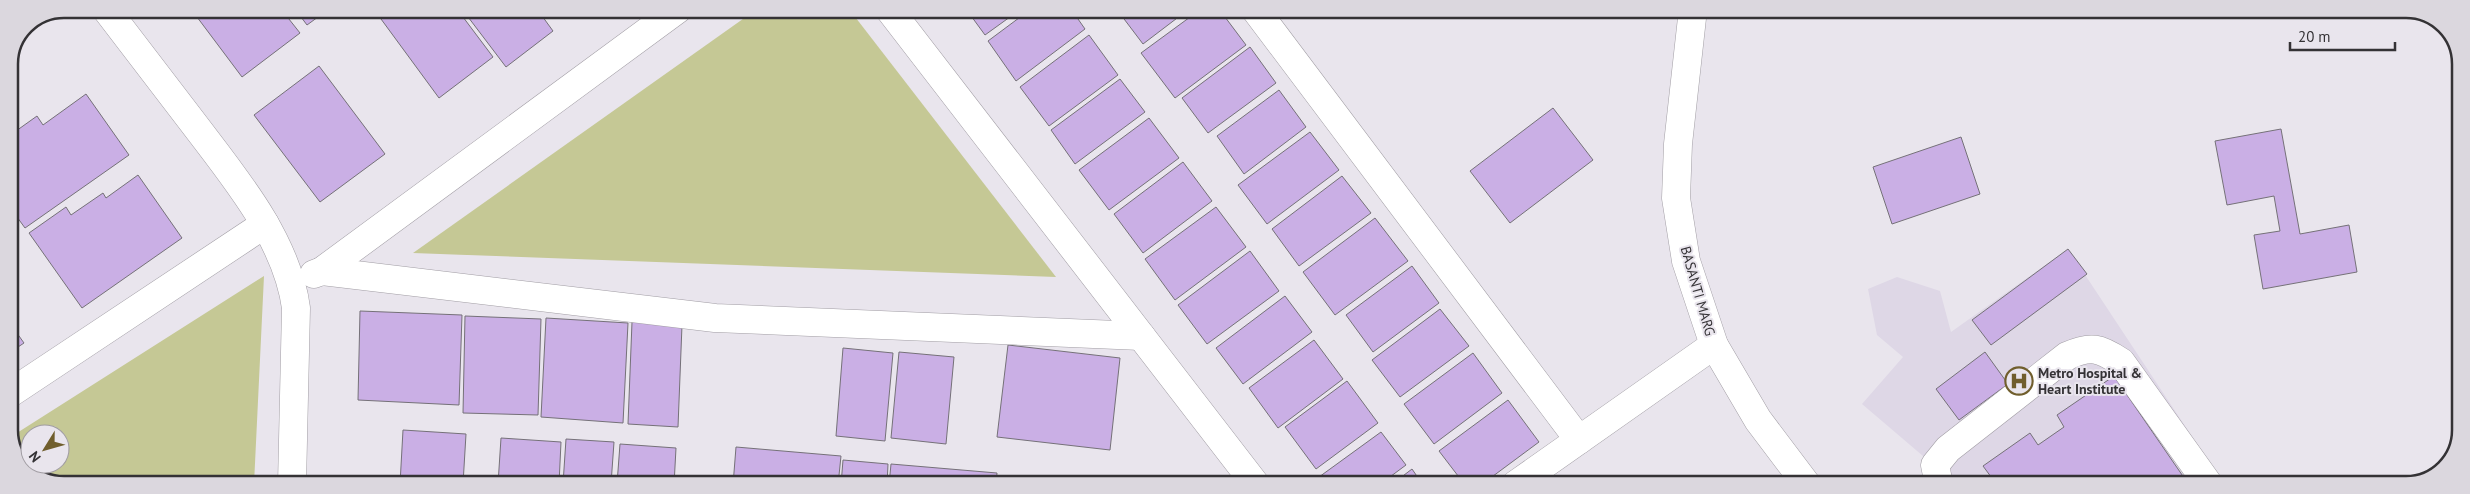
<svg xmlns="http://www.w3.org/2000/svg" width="2470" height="494" font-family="'PT Sans',sans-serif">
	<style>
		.built { fill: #ded7e6 }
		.green { fill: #c5c895; fill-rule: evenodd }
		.building { fill: #caafe5; stroke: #757178 }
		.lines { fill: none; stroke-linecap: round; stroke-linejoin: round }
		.minor-casing { stroke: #a19da4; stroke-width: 29 }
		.minor { stroke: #fff; stroke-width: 28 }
		.labels { text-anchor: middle; stroke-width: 4; stroke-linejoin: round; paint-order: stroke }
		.street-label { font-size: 14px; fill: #343235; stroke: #e9e5ed }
		.poi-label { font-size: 14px; font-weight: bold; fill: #343235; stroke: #e9e5ed; text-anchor: start }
		.rim { fill: none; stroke: #343235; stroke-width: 2.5 }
	</style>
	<rect width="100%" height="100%" fill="#e9e5ed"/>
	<!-- built -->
	<polygon class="built" points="2068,249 2224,485 1957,485 1862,404 1903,357 1877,335 1868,289 1897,277 1940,291 1951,332"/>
	<!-- green -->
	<g class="green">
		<polygon points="757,9 849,9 1056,277 413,253"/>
		<path d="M264 276 254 484H53L25 469 9 438ZM30 434H60V464H30Z"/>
	</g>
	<!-- building -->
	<g class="building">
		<polygon points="191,9 281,9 300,33 242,77"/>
		<polygon points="295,9 329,9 307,25"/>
		<polygon points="394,9 457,9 493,57 439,98 381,19"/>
		<polygon points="462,9 537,9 553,31 506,67"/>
		<polygon points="966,9 1021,9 985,35"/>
		<polygon points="1031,9 1071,9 1085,29 1016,81 988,41"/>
		<polygon points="1120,9 1189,9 1143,44 1118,11"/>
		<polygon points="1201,9 1219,9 1246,45 1175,98 1141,53"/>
		<polygon points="1089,35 1118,75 1049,126 1020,87"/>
		<polygon points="1250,47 1276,83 1208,133 1182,98"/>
		<polygon points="319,66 385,154 320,202 254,115"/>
		<polygon points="1120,79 1145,112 1075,164 1051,130"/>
		<polygon points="1279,90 1306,127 1244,174 1217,136"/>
		<polygon points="86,94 129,155 25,228 9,206 9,136 37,116 43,125"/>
		<polygon points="1553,108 1593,160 1510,223 1470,171"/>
		<polygon points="1149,118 1179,158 1109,210 1079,170"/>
		<polygon points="2281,129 2300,234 2349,225 2357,272 2263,289 2254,235 2280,231 2274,196 2227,205 2215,141"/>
		<polygon points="1310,132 1339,170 1267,224 1238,185"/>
		<polygon points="1961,137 1980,194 1892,224 1873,167"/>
		<polygon points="1183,162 1212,201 1143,253 1114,214"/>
		<polygon points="138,175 182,238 82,308 29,233 66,207 71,215 103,193 106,198"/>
		<polygon points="1342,176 1371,213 1299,266 1272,229"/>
		<polygon points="1216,207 1246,247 1175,300 1145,259"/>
		<polygon points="1375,218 1408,261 1335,315 1303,272"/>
		<polygon points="2068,249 2087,274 1991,345 1972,320"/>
		<polygon points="1250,251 1279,291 1207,344 1178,305"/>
		<polygon points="1412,266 1439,303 1373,352 1346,315"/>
		<polygon points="1285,296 1312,332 1243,384 1216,348"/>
		<polygon points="1440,309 1469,346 1400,397 1372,360"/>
		<polygon points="360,311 462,315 459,405 358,400"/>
		<polygon points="465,316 541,319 538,415 463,413"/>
		<polygon points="546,318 628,323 623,423 541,417"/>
		<polygon points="9,322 24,343 9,353"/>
		<polygon points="632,322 682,325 678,427 628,424"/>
		<polygon points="1314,340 1343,379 1278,428 1249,388"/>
		<polygon points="1008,345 1120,358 1110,450 997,437"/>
		<polygon points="843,348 893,353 885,441 836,436"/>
		<polygon points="899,352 954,357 946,444 891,438"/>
		<polygon points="1985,352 2008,384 1959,420 1936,389"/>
		<polygon points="1473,353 1502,393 1434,444 1404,404"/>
		<polygon points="2114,376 2189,485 1997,485 1983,466 2030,433 2038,445 2064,427 2057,415"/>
		<polygon points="1347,381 1378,423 1316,469 1285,427"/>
		<polygon points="1508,400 1539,442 1481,485 1465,485 1439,451"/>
		<polygon points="403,430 466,434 463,484 400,484"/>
		<polygon points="1381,432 1406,465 1379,485 1325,485 1319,477"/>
		<polygon points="501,438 561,442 559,484 498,484"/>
		<polygon points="566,439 614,442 611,484 563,484"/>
		<polygon points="620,444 676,448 674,485 617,484"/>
		<polygon points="736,447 841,456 838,485 733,485"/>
		<polygon points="843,460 888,464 887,485 841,485"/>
		<polygon points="891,464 997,473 996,485 889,485"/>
		<polygon points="1412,469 1423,485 1391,485"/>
		<polygon points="1003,476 1057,480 1057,485 1002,485"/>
		<polygon points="1062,479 1108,482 1108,485 1062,485"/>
		<polygon points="1115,480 1175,485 1115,485"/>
		<polygon points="1188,483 1215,485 1188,485"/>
	</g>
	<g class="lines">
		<!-- minor casing -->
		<g class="minor-casing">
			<g id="minor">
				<path d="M106 9C135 47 165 86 194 124 235 178 287 240 296 308L292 484"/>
				<polyline points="889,9 1256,485"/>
				<polyline points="1255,9 1579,440"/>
				<polyline points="1693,9 1678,144 1676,198 1686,261 1714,345 1758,420 1807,485"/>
				<polyline points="322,271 715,318 1141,336"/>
				<polyline points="314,274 322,271 678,9"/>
				<polyline points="9,394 265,224"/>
				<polyline points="1515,485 1714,345"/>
				<path d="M1939 485 1935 465 1948 449 2067 356C2091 345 2100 348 2121 362L2209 485"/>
			</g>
		</g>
		<!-- minor -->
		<use href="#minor" class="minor"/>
	</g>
	<!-- icons -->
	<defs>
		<g id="hospital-ring" transform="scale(1.4375)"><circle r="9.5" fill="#e9e5ed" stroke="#705e2d" stroke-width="1.5"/><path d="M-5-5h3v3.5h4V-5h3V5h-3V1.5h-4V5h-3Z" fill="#705e2d"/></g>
	</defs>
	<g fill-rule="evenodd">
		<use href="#hospital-ring" x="2019" y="381"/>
	</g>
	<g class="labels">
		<!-- street labels -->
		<g class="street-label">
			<text transform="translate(1698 291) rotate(74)" y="5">BASANTI MARG</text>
		</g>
		<!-- poi labels -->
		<g class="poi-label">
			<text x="2038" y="378">Metro Hospital &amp;<tspan x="2038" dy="16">Heart Institute</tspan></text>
		</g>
	</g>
	<!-- crop -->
	<path d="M0 0H2470V494H0ZM64 18H2406A46 46 0 0 1 2452 64V430A46 46 0 0 1 2406 476H64A46 46 0 0 1 18 430V64A46 46 0 0 1 64 18Z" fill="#dbd7de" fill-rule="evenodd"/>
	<path class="rim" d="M64 18H2406A46 46 0 0 1 2452 64V430A46 46 0 0 1 2406 476H64A46 46 0 0 1 18 430V64A46 46 0 0 1 64 18Z"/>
	<!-- north arrow -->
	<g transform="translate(45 449) rotate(233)"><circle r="24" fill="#e9e5ed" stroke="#a19da3"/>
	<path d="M0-4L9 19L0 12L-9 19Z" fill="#705e2d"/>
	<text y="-8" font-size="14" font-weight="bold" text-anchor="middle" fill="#343235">N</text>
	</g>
	<!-- scale -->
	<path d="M2290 42v8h105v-8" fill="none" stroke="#343235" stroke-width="2.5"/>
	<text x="2298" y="42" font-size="15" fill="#343235" stroke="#e9e5ed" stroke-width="4" paint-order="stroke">20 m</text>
</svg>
